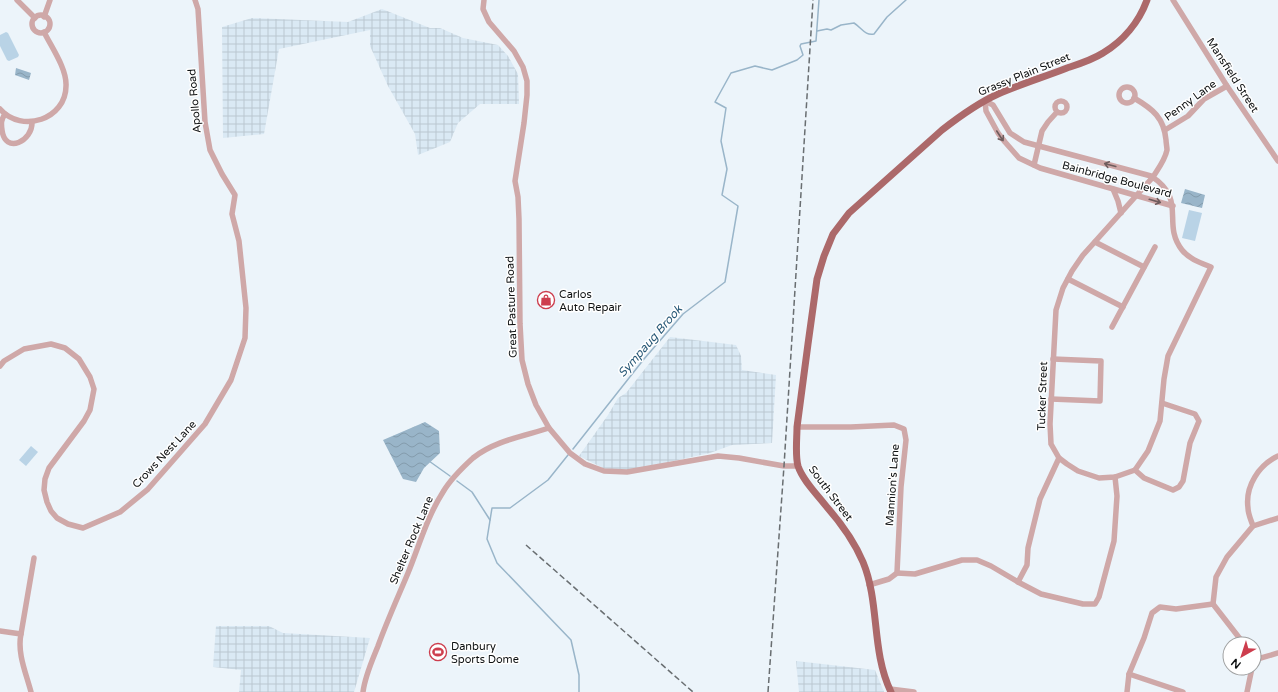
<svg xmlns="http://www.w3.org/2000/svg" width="1278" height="692" font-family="'Varela Round',sans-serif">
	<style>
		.industrial { fill: url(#industrial-grid) }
		.green { fill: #b9d3e6 }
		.water { fill: url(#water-waves) }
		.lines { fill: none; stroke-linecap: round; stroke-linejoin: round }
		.stream { stroke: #99b5c9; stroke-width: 1.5 }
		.minor { stroke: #cfa8a8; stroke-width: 5.5 }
		.major { stroke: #ac696a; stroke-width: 7 }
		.rail { stroke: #696e71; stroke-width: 1.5; stroke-dasharray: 6 3; stroke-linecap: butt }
		.oneway { stroke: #6e5c5d }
		.labels { text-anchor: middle; stroke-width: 3; stroke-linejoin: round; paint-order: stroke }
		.street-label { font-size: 11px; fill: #0e1112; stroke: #fff }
		.poi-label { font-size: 11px; fill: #0e1112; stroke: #fff; text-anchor: start }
		.water-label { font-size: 12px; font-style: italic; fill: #295977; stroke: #fff }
	</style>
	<defs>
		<pattern id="industrial-grid" width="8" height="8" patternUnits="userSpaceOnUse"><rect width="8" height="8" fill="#dae9f4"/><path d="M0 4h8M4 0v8" fill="none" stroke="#bac7d0"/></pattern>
		<pattern id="water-waves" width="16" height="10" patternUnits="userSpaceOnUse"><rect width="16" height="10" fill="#99b5c9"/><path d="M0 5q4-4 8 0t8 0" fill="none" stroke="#839bac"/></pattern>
	</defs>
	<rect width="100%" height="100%" fill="#ecf4fa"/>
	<!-- industrial -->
	<g class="industrial">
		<polygon points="382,9 430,28 440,28 463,38 498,45 508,56 518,74 519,104 480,104 458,123 450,142 418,155 415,134 388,86 370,46 370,30 279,49 264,134 223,138 222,27 252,18 348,22"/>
		<polygon points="670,337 736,345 741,356 742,370 776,375 772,443 732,445 710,453 628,471 609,471 579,456 608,415 618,398 626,393"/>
		<polygon points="216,626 269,626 283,633 370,638 354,692 239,692 241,670 213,667"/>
		<polygon points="796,661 875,670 884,692 799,692"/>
	</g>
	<!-- green -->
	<g class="green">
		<polygon points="6,32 8,33 19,55 18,57 9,61 7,60 0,46 0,35"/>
		<polygon points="1189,210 1202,213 1195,241 1182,238"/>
		<polygon points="31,446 38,452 26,466 19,460"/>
	</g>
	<!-- water -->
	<g class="water">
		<polygon points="16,68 31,73 29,80 15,75"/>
		<polygon points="1185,189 1205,195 1202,208 1181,203"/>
		<polygon points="425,422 439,431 440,453 424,468 416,482 403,479 383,440"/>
	</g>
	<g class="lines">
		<!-- stream -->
		<g class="stream">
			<path d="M817 31 827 29 831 30 841 25 854 23C862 28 865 36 874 34L887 17 906 0"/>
			<polyline points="573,449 644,359 683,314 725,282 738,206 722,195 727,169 721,141 726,108 715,102 731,73 755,66 772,70 797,60 803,55 800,46 801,44 816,41 819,0"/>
			<polyline points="568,455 548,480 510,508 492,508 487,539 497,563 571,640 579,675 579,692"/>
			<polyline points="429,461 450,476"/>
			<polyline points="457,481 472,492 490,520"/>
		</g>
		<!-- minor -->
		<g class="minor">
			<polyline points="17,0 35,18"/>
			<polyline points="484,0 483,9 489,22 514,51 523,67 527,81 527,95 524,123 515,181 518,197 519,219 520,324 522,360 528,384 536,405 549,428 570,453 585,464 604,471 627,472 718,456 739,458 784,466 798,466"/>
			<polyline points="1173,0 1227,86 1278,161"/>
			<circle cx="41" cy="24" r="9"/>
			<polyline points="44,17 50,0"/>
			<circle cx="1127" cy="95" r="8"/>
			<circle cx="1061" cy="107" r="6"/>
			<path d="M985 101 993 105 1010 133 1024 142 1151 176C1188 200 1161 223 1182 250 1189 259 1201 263 1211 267L1168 356 1164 379 1160 421 1148 451 1135 470 1115 477 1099 478 1078 471 1067 464 1059 458 1051 444 1050 424 1056 310 1063 288 1072 271 1083 255 1153 177C1158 169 1165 160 1167 150 1167 147 1166 143 1166 140 1164 118 1153 109 1134 98"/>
			<polyline points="985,101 986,111 998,133 1005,142 1019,158 1040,168 1173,206"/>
			<path d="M0 109C22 134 66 119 66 86 67 69 52 48 44 32"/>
			<path d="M5 114C1 120 1 123 2 130 5 155 33 141 32 122"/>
			<polyline points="1165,130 1188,116 1204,99 1227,86"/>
			<polyline points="1034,165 1042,131 1048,122 1057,112"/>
			<polyline points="1113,189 1118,201 1121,213"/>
			<polyline points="1095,242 1144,267"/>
			<polyline points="1068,279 1123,307"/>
			<polyline points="1112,327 1155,247"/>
			<polyline points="0,366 4,361 24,349 51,344 65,348 79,359 90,377 94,389 90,410 84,421 49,468 45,479 44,490 47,502 51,511 57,518 68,524 83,528 120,512 148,489 205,424 231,380 245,338 246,308 239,241 232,214 235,195 222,174 210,150 205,122 198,9 195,0"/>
			<polyline points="1051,399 1100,401 1101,361 1053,359"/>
			<polyline points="797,427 851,427 894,425 904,429 906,440 901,487 897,573 889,579 869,585"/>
			<polyline points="1135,470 1144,478 1173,490 1179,487 1183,481 1190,443 1199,421 1195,414 1162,403"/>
			<polyline points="1253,526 1278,518"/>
			<polyline points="897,573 915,574 962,560 977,560 991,566 1018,582 1041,594 1083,604 1095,604 1099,597 1114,541 1117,496 1115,477"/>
			<polyline points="1018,582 1027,565 1028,548 1040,499 1059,458"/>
			<path d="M1213 604 1216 577 1227 557 1253 526C1251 520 1248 514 1248 508 1245 486 1259 465 1278 456"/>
			<polyline points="0,631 21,634 34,558"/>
			<path d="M21 634C17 653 26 673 31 692"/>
			<polyline points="1254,660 1278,653"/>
			<polyline points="1129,674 1183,692"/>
			<polyline points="890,689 914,692"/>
			<path d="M363 692C365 676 372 661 378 646 387 621 398 597 408 573 419 546 427 517 443 492 450 480 462 468 473 458 494 441 524 436 549 428"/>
			<polyline points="1127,692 1129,674 1144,638 1152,613 1160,607 1176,609 1213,604 1244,644"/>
			<polyline points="1247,692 1252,668"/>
		</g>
		<!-- major -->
		<path class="major" d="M891 692C871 651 880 603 863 562 854 541 841 523 826 506 817 494 803 481 798 466 795 456 797 438 797 427L808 344 817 279 824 256 833 234 849 213 942 130C960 116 978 103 998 94 1021 84 1044 77 1067 68 1079 64 1092 60 1103 53 1123 41 1139 22 1147 0"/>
		<!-- rail -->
		<g class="rail">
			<polyline points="526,545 693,692"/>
			<polyline points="768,692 784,466 813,0"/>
		</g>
	</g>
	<!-- one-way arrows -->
	<defs><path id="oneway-shaft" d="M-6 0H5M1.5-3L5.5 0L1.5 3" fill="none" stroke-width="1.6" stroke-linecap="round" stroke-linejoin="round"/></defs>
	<g class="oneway">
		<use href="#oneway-shaft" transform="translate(1000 136) rotate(57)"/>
		<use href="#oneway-shaft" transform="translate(1110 165) rotate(-165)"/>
		<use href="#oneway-shaft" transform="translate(1155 201) rotate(16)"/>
	</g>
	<!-- icons -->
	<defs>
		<g id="shop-ring" transform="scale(0.9)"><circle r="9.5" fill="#fff" stroke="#cd3d4d" stroke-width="1.5"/><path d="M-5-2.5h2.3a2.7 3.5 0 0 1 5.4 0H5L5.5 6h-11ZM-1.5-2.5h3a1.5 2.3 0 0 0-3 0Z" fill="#cd3d4d"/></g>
		<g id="stadium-ring" transform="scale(0.9)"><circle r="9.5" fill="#fff" stroke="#cd3d4d" stroke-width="1.5"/><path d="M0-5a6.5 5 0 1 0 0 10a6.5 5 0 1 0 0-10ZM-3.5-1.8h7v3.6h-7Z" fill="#cd3d4d"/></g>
	</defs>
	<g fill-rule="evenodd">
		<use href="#shop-ring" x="546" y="300"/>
		<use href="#stadium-ring" x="438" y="652"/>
	</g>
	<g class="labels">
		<!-- street labels -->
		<g class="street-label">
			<text transform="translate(1024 74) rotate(-22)" y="4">Grassy Plain Street</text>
			<text transform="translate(1233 75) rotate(57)" y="4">Mansfield Street</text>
			<text transform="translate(1190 100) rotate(-36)" y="4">Penny Lane</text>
			<text transform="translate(194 101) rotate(-95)" y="4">Apollo Road</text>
			<text transform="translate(1117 179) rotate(15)" y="4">Bainbridge Boulevard</text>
			<text transform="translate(511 307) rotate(-92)" y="4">Great Pasture Road</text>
			<text transform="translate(1042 396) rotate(-88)" y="4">Tucker Street</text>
			<text transform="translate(164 454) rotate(-47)" y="4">Crows Nest Lane</text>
			<text transform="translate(892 485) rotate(-86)" y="4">Mannion's Lane</text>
			<text transform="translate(831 493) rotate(53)" y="4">South Street</text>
			<text transform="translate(411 540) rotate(-67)" y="4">Shelter Rock Lane</text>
		</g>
		<!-- poi labels -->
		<g class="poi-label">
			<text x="559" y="298">Carlos<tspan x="559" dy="13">Auto Repair</tspan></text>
			<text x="451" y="650">Danbury<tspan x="451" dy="13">Sports Dome</tspan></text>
		</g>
		<!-- water labels -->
		<g class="water-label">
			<text transform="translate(650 341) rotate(-49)" y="4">Sympaug Brook</text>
		</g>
	</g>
	<!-- north arrow -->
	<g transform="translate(1242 656) rotate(219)"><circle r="19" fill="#ffffff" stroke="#9fa0a0"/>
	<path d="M0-3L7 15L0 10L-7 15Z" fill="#cd3d4d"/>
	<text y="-6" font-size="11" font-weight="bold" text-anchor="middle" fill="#0e1112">N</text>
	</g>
</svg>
